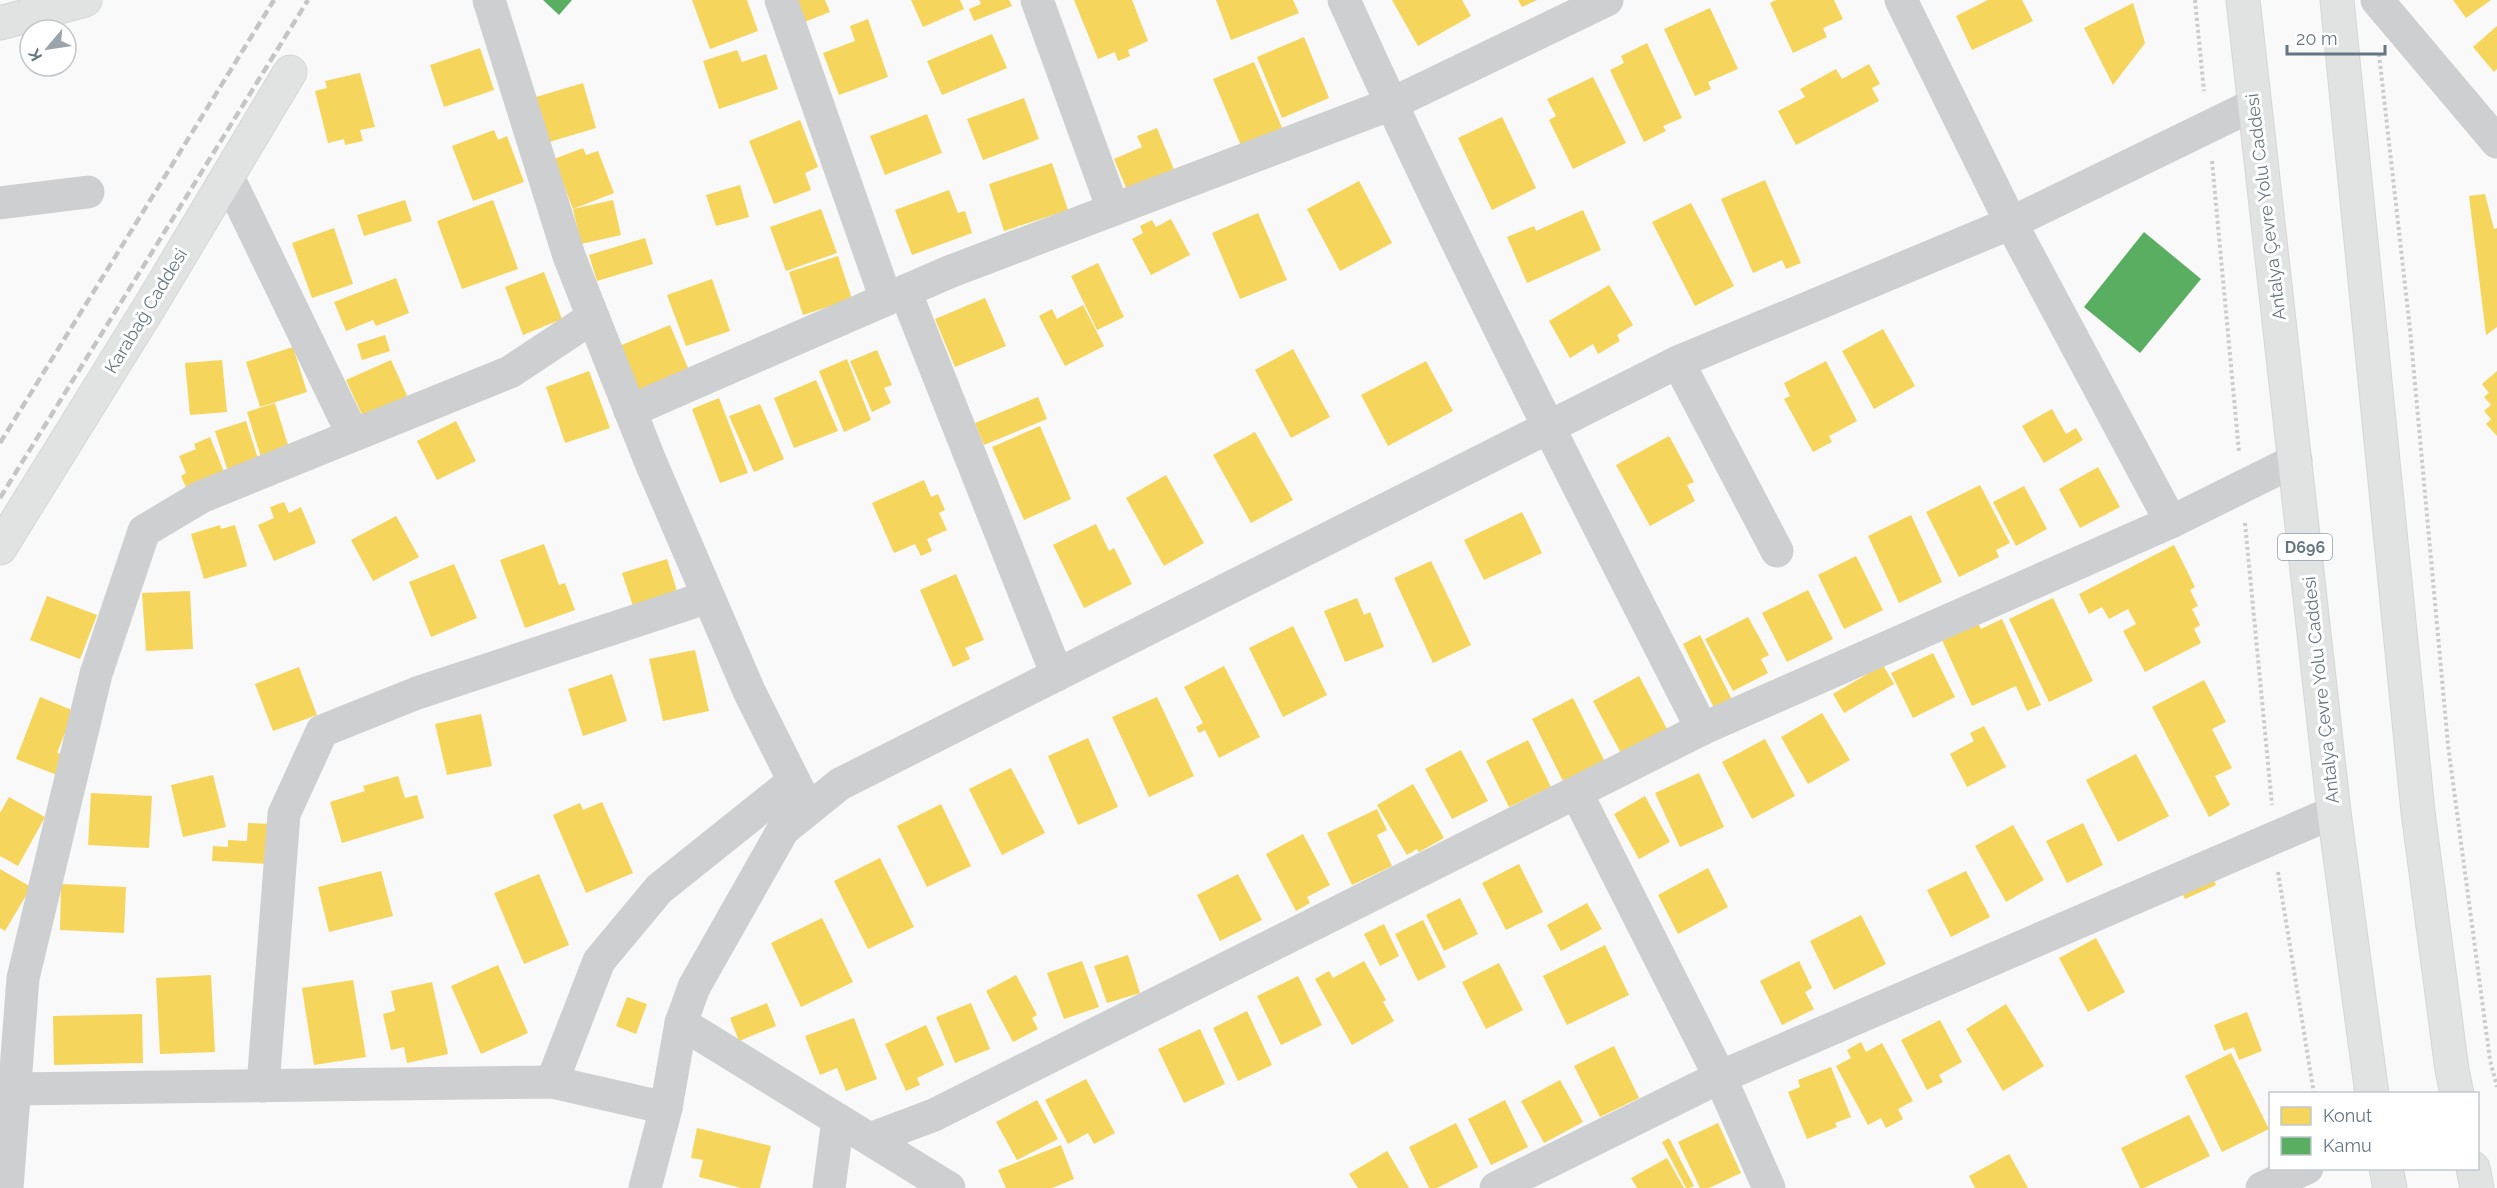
<svg xmlns="http://www.w3.org/2000/svg" width="2497" height="1188" font-family="Raleway,sans-serif">
	<style>
		.homes { fill: #f6d55c }
		.public { fill: #5aae61 }
		.lines { fill: none; stroke-linecap: round; stroke-linejoin: round }
		.secondary-casing { stroke: #d5d6d7; stroke-width: 35 }
		.highway-casing { stroke: #d5d6d6; stroke-width: 35 }
		.path { stroke: #cbcccd; stroke-width: 4; stroke-dasharray: 3 3; stroke-linecap: butt }
		.street { stroke: #cecfd0; stroke-width: 33 }
		.secondary { stroke: #e1e2e2; stroke-width: 33 }
		.highway { stroke: #e1e2e2; stroke-width: 33 }
		.rail { stroke: #c3c5c6; stroke-width: 4.5; stroke-dasharray: 9 4.5; stroke-linecap: butt }
		.labels { text-anchor: middle; stroke-width: 6; stroke-linejoin: round; paint-order: stroke }
		.shield { fill: #fff; stroke: #939fa8; stroke-width: 1.5 }
		.shield-label { font-size: 16px; font-weight: bold; fill: #657683 }
		.street-label { font-size: 18px; fill: #657683; stroke: #fff }
	</style>
	<rect width="100%" height="100%" fill="#f9f9f9"/>
	<!-- homes -->
	<g class="homes">
		<polygon points="692,0 747,0 758,31 710,49"/>
		<polygon points="794,0 825,0 830,12 802,23"/>
		<polygon points="911,0 960,0 964,9 923,27"/>
		<polygon points="979,0 1009,0 1012,6 974,21 969,9 981,4"/>
		<polygon points="1074,0 1132,0 1148,41 1128,50 1130,56 1118,61 1115,52 1098,59"/>
		<polygon points="1216,0 1293,0 1299,13 1231,40"/>
		<polygon points="1392,0 1462,0 1471,16 1418,46"/>
		<polygon points="1518,0 1537,0 1522,7"/>
		<polygon points="1776,0 1834,0 1843,19 1823,28 1827,37 1793,53 1770,3"/>
		<polygon points="1988,0 2022,0 2033,21 1972,50 1956,16"/>
		<polygon points="2453,0 2491,0 2466,18"/>
		<polygon points="2133,3 2145,43 2113,85 2084,28"/>
		<polygon points="1710,8 1738,69 1708,82 1711,89 1695,96 1664,29"/>
		<polygon points="868,19 888,77 839,95 823,53 855,41 850,26"/>
		<polygon points="2497,26 2497,69 2494,72 2473,47"/>
		<polygon points="992,34 1007,68 942,95 927,61"/>
		<polygon points="1304,37 1329,98 1282,118 1257,57"/>
		<polygon points="1647,43 1682,118 1663,126 1666,131 1644,142 1610,70 1624,63 1621,56"/>
		<polygon points="480,48 494,90 444,107 430,65"/>
		<polygon points="737,50 742,62 766,54 778,89 719,109 703,61"/>
		<polygon points="1254,62 1283,130 1242,148 1213,79"/>
		<polygon points="1869,64 1880,84 1872,88 1879,101 1796,145 1778,111 1805,97 1800,89 1836,69 1842,79"/>
		<polygon points="360,73 375,127 360,130 363,141 345,145 344,139 328,143 315,91 327,88 325,81"/>
		<polygon points="1593,77 1626,143 1573,169 1549,120 1556,116 1547,99"/>
		<polygon points="583,83 596,128 549,142 536,97"/>
		<polygon points="1024,98 1039,139 983,160 967,119"/>
		<polygon points="927,114 942,153 885,175 870,136"/>
		<polygon points="1502,117 1536,188 1492,210 1458,138"/>
		<polygon points="800,120 818,167 805,173 811,190 774,204 749,141"/>
		<polygon points="1157,128 1179,182 1132,202 1114,159 1142,147 1137,136"/>
		<polygon points="494,130 498,140 507,136 524,182 473,201 452,146"/>
		<polygon points="583,148 586,155 598,151 614,193 573,209 554,159"/>
		<polygon points="1052,163 1068,210 1004,231 989,184"/>
		<polygon points="1765,180 1801,263 1786,269 1782,260 1753,273 1721,199"/>
		<polygon points="1359,181 1392,243 1340,271 1307,209"/>
		<polygon points="740,185 749,217 716,226 706,195"/>
		<polygon points="949,190 958,213 965,211 972,233 912,255 895,210"/>
		<polygon points="2485,194 2494,229 2497,228 2497,327 2486,335 2469,196"/>
		<polygon points="405,200 412,221 364,236 357,215"/>
		<polygon points="493,200 518,269 462,289 437,221"/>
		<polygon points="613,200 621,235 581,244 573,209"/>
		<polygon points="1691,203 1734,286 1695,306 1652,222"/>
		<polygon points="821,209 837,253 786,271 770,227"/>
		<polygon points="1583,210 1601,250 1527,283 1507,237 1534,226 1536,231"/>
		<polygon points="1258,213 1287,280 1240,299 1212,233"/>
		<polygon points="1171,219 1190,255 1151,275 1132,239 1143,233 1140,226 1152,220 1156,227"/>
		<polygon points="334,228 353,284 312,298 292,243"/>
		<polygon points="645,238 653,264 597,281 589,255"/>
		<polygon points="838,256 852,299 803,315 789,272"/>
		<polygon points="1098,263 1124,317 1097,330 1071,276"/>
		<polygon points="544,272 562,319 523,335 505,287"/>
		<polygon points="396,278 409,313 376,326 373,320 346,331 334,302"/>
		<polygon points="712,279 730,331 686,346 667,295"/>
		<polygon points="1609,285 1633,325 1617,335 1620,341 1598,354 1593,344 1570,358 1549,321"/>
		<polygon points="985,298 1006,346 955,367 935,319"/>
		<polygon points="1083,305 1104,346 1065,366 1039,316 1052,309 1057,319"/>
		<polygon points="670,325 690,373 637,395 617,347"/>
		<polygon points="1883,329 1915,386 1874,409 1842,351"/>
		<polygon points="385,335 390,351 362,360 357,344"/>
		<polygon points="293,347 307,392 260,407 246,362"/>
		<polygon points="1293,349 1330,417 1291,438 1255,370"/>
		<polygon points="877,350 892,385 884,388 891,403 872,412 850,361"/>
		<polygon points="847,359 871,420 844,432 819,371"/>
		<polygon points="222,360 227,412 190,415 185,363"/>
		<polygon points="391,360 410,402 366,423 346,380"/>
		<polygon points="1426,361 1453,411 1388,446 1361,395"/>
		<polygon points="1826,361 1857,421 1829,436 1832,442 1813,452 1784,399 1790,396 1784,383"/>
		<polygon points="589,371 610,428 565,443 546,387"/>
		<polygon points="2497,371 2497,436 2486,424 2491,419 2484,411 2491,405 2484,397 2489,393 2482,384"/>
		<polygon points="816,380 838,431 794,448 774,398"/>
		<polygon points="1038,397 1047,419 984,445 975,423"/>
		<polygon points="719,398 748,473 720,483 692,409"/>
		<polygon points="275,403 292,458 264,467 247,412"/>
		<polygon points="760,404 784,459 754,472 729,416"/>
		<polygon points="2052,409 2066,434 2076,428 2083,440 2044,463 2022,426"/>
		<polygon points="246,421 262,471 231,481 215,431"/>
		<polygon points="456,421 476,461 437,480 417,441"/>
		<polygon points="1040,426 1071,499 1024,520 992,447"/>
		<polygon points="1255,432 1293,500 1251,523 1213,455"/>
		<polygon points="1669,436 1694,482 1687,485 1695,501 1650,526 1616,465"/>
		<polygon points="210,437 227,479 189,494 181,476 186,473 179,456 196,449 194,444"/>
		<polygon points="2098,467 2120,507 2080,528 2059,489"/>
		<polygon points="1166,475 1204,543 1164,566 1126,498"/>
		<polygon points="924,480 931,497 938,494 945,510 939,513 947,530 927,539 932,551 921,556 915,544 894,553 872,503"/>
		<polygon points="1980,485 2010,543 1996,550 1999,557 1959,577 1926,512"/>
		<polygon points="2024,486 2047,529 2016,546 1993,502"/>
		<polygon points="284,502 289,513 301,507 316,543 274,561 258,525 274,518 270,507"/>
		<polygon points="1522,512 1542,553 1484,580 1464,540"/>
		<polygon points="1911,515 1942,582 1899,603 1868,536"/>
		<polygon points="396,516 419,557 373,581 351,540"/>
		<polygon points="1096,524 1109,551 1114,548 1132,584 1084,608 1053,545"/>
		<polygon points="220,525 221,529 235,525 247,566 204,579 191,534"/>
		<polygon points="544,544 559,585 565,583 575,610 525,628 500,560"/>
		<polygon points="2174,545 2195,587 2190,590 2198,606 2192,609 2200,625 2194,629 2201,643 2145,672 2123,631 2136,624 2128,609 2109,619 2102,607 2089,614 2079,594"/>
		<polygon points="1856,556 1883,610 1844,629 1818,575"/>
		<polygon points="667,559 681,604 637,618 622,573"/>
		<polygon points="1431,561 1471,645 1433,663 1394,578"/>
		<polygon points="454,564 477,618 431,637 409,582"/>
		<polygon points="956,574 984,640 965,648 970,659 953,667 920,590"/>
		<polygon points="1808,590 1833,639 1787,662 1762,613"/>
		<polygon points="190,591 193,649 146,651 142,593"/>
		<polygon points="47,596 97,615 80,659 30,640"/>
		<polygon points="1357,598 1364,615 1370,612 1384,647 1345,662 1324,611"/>
		<polygon points="2053,598 2093,681 2049,702 2009,619"/>
		<polygon points="1748,617 1769,655 1761,659 1768,673 1733,691 1705,639"/>
		<polygon points="2002,619 2041,705 2027,711 2016,686 1972,706 1942,640 1978,623 1981,629"/>
		<polygon points="1293,626 1327,695 1283,717 1249,648"/>
		<polygon points="1700,635 1732,700 1714,708 1683,644"/>
		<polygon points="695,650 709,711 663,721 649,659"/>
		<polygon points="1933,653 1955,697 1913,718 1891,673"/>
		<polygon points="1883,665 1894,684 1844,713 1833,694"/>
		<polygon points="1224,666 1260,737 1219,758 1205,730 1199,733 1196,727 1203,723 1184,687"/>
		<polygon points="299,667 317,715 273,731 255,684"/>
		<polygon points="612,674 627,721 583,736 568,689"/>
		<polygon points="1639,676 1668,731 1622,755 1593,701"/>
		<polygon points="2204,680 2226,722 2212,729 2232,768 2215,776 2230,805 2209,817 2152,707"/>
		<polygon points="40,697 74,711 57,753 65,755 57,775 16,759"/>
		<polygon points="1157,697 1194,776 1149,797 1112,717"/>
		<polygon points="1573,698 1605,762 1564,783 1532,719"/>
		<polygon points="1822,713 1850,760 1808,784 1781,737"/>
		<polygon points="481,714 492,766 447,775 435,724"/>
		<polygon points="1984,726 2006,767 1967,787 1950,754 1974,741 1970,733"/>
		<polygon points="1088,738 1118,807 1078,825 1048,756"/>
		<polygon points="1765,739 1795,796 1752,819 1722,762"/>
		<polygon points="1528,740 1551,787 1509,807 1486,761"/>
		<polygon points="1461,750 1488,801 1452,819 1425,769"/>
		<polygon points="2136,754 2169,816 2118,842 2086,780"/>
		<polygon points="1011,768 1045,833 1002,855 969,789"/>
		<polygon points="1699,773 1724,827 1680,847 1655,793"/>
		<polygon points="213,775 226,827 183,837 171,785"/>
		<polygon points="398,776 405,798 417,795 424,818 342,843 330,802 365,791 363,786"/>
		<polygon points="1413,784 1444,838 1419,852 1417,849 1407,855 1377,805"/>
		<polygon points="91,793 152,796 149,848 88,845"/>
		<polygon points="1645,796 1670,842 1639,859 1614,814"/>
		<polygon points="9,797 45,817 18,866 0,856 0,813"/>
		<polygon points="602,802 633,873 586,893 553,815 580,803 583,810"/>
		<polygon points="941,804 971,866 927,887 897,826"/>
		<polygon points="1377,809 1387,830 1377,835 1392,866 1352,885 1327,833"/>
		<polygon points="248,823 273,824 271,864 212,861 213,846 228,847 228,840 247,841"/>
		<polygon points="2083,823 2103,865 2067,883 2046,841"/>
		<polygon points="2013,825 2044,880 2006,902 1975,846"/>
		<polygon points="1303,834 1330,885 1307,897 1310,903 1296,911 1266,854"/>
		<polygon points="880,858 914,927 868,949 834,881"/>
		<polygon points="1519,864 1543,912 1506,930 1482,883"/>
		<polygon points="1708,868 1728,907 1678,934 1658,895"/>
		<polygon points="0,869 31,887 5,931 0,928"/>
		<polygon points="381,871 393,916 329,932 318,887"/>
		<polygon points="1966,871 1990,917 1951,937 1927,890"/>
		<polygon points="2210,872 2216,885 2185,899 2179,887"/>
		<polygon points="539,874 569,945 524,964 494,893"/>
		<polygon points="1238,874 1262,920 1220,941 1197,895"/>
		<polygon points="61,884 126,887 124,933 60,930"/>
		<polygon points="1460,898 1478,934 1444,951 1426,915"/>
		<polygon points="1587,903 1602,929 1561,951 1547,925"/>
		<polygon points="1861,915 1886,964 1834,990 1810,941"/>
		<polygon points="822,918 853,982 801,1007 771,943"/>
		<polygon points="1423,920 1446,967 1418,981 1395,934"/>
		<polygon points="1384,924 1399,956 1380,966 1364,934"/>
		<polygon points="2096,938 2125,992 2088,1012 2059,958"/>
		<polygon points="1605,945 1629,995 1567,1025 1543,976"/>
		<polygon points="1128,955 1140,993 1107,1003 1094,966"/>
		<polygon points="1082,961 1099,1007 1064,1019 1047,973"/>
		<polygon points="1364,961 1386,1000 1383,1002 1394,1021 1352,1045 1315,979 1329,971 1333,978"/>
		<polygon points="1799,961 1812,988 1805,992 1814,1009 1782,1025 1760,981"/>
		<polygon points="1499,963 1523,1010 1486,1029 1462,982"/>
		<polygon points="498,965 528,1033 481,1054 451,986"/>
		<polygon points="211,975 215,1052 160,1054 156,978"/>
		<polygon points="1016,975 1037,1015 1032,1018 1038,1029 1013,1042 986,991"/>
		<polygon points="1298,976 1322,1025 1281,1045 1257,996"/>
		<polygon points="353,980 366,1057 314,1065 302,988"/>
		<polygon points="432,982 448,1054 407,1063 404,1047 391,1050 383,1014 395,1011 391,991"/>
		<polygon points="627,997 647,1004 636,1034 616,1026"/>
		<polygon points="767,1003 776,1026 739,1041 730,1018"/>
		<polygon points="971,1003 990,1049 955,1063 936,1017"/>
		<polygon points="2006,1004 2044,1066 2003,1091 1966,1029"/>
		<polygon points="1247,1011 1272,1065 1238,1081 1213,1028"/>
		<polygon points="2247,1012 2262,1051 2239,1060 2234,1047 2224,1051 2214,1025"/>
		<polygon points="142,1014 143,1063 54,1065 53,1016"/>
		<polygon points="854,1018 877,1079 846,1091 837,1068 820,1075 805,1036"/>
		<polygon points="1940,1020 1962,1062 1939,1075 1943,1082 1927,1090 1901,1040"/>
		<polygon points="926,1025 944,1065 917,1078 920,1085 906,1091 885,1044"/>
		<polygon points="1200,1029 1225,1084 1184,1103 1158,1049"/>
		<polygon points="1861,1042 1866,1052 1882,1043 1913,1101 1898,1109 1903,1119 1886,1128 1881,1118 1868,1125 1836,1066 1851,1058 1847,1050"/>
		<polygon points="1614,1046 1639,1098 1600,1117 1574,1066"/>
		<polygon points="2231,1053 2269,1129 2222,1152 2185,1076"/>
		<polygon points="1831,1067 1851,1117 1835,1123 1837,1127 1807,1139 1788,1092 1800,1087 1798,1080"/>
		<polygon points="1086,1079 1115,1133 1094,1144 1088,1133 1068,1144 1045,1100"/>
		<polygon points="1560,1080 1583,1122 1544,1143 1521,1101"/>
		<polygon points="1037,1100 1058,1139 1017,1160 996,1122"/>
		<polygon points="1505,1100 1528,1147 1491,1165 1468,1119"/>
		<polygon points="2189,1115 2210,1156 2144,1188 2140,1188 2121,1148"/>
		<polygon points="1456,1123 1478,1167 1437,1188 1429,1188 1409,1147"/>
		<polygon points="1718,1123 1741,1173 1709,1188 1700,1188 1678,1142"/>
		<polygon points="697,1128 771,1146 760,1188 741,1188 699,1177 703,1160 691,1158"/>
		<polygon points="1669,1138 1694,1186 1689,1188 1686,1188 1662,1142"/>
		<polygon points="1061,1145 1074,1179 1052,1188 1006,1188 998,1170"/>
		<polygon points="1387,1151 1409,1188 1358,1188 1349,1174"/>
		<polygon points="2009,1154 2028,1188 1975,1188 1969,1176"/>
		<polygon points="1667,1158 1684,1188 1637,1188 1631,1178"/>
	</g>
	<!-- public -->
	<g class="public">
		<polygon points="543,0 572,0 559,15"/>
		<polygon points="2144,232 2201,279 2140,353 2084,307"/>
	</g>
	<g class="lines">
		<!-- secondary casing -->
		<g class="secondary-casing">
			<g id="secondary">
				<polyline points="0,23 85,0"/>
				<polyline points="0,548 150,306 290,72"/>
			</g>
		</g>
		<!-- highway casing -->
		<g class="highway-casing">
			<g id="highway">
				<polyline points="2243,0 2334,812 2372,1094"/>
				<polyline points="2337,0 2418,812 2452,1070 2457,1094"/>
				<polyline points="2386,1168 2390,1188"/>
				<polyline points="2473,1168 2477,1188"/>
			</g>
		</g>
		<!-- path -->
		<g class="path">
			<polyline points="2195,0 2204,91"/>
			<polyline points="2379,54 2410,329 2448,745 2490,1060 2497,1087"/>
			<polyline points="2212,161 2239,452"/>
			<polyline points="2245,523 2272,805"/>
			<polyline points="2278,872 2314,1094"/>
		</g>
		<!-- street -->
		<g class="street">
			<polyline points="489,0 569,256 593,317 651,463 749,691 808,809"/>
			<polyline points="781,0 886,299"/>
			<polyline points="1037,0 1113,209"/>
			<path d="M1344 0C1455 247 1579 488 1702 729"/>
			<polyline points="1901,0 2011,223 2171,522"/>
			<polyline points="2377,0 2497,142"/>
			<polyline points="228,177 353,435"/>
			<polyline points="0,203 88,192"/>
			<polyline points="905,291 1057,675"/>
			<polyline points="1678,362 1777,551"/>
			<polyline points="630,411 949,272 1391,104 1607,0"/>
			<polyline points="1577,794 1720,1077 1769,1188"/>
			<polyline points="681,1023 949,1188"/>
			<polyline points="552,1082 599,961 659,889 794,781"/>
			<polyline points="263,1086 284,814 322,731 417,693 708,597"/>
			<polyline points="13,1089 552,1082 666,1108"/>
			<polyline points="870,1139 934,1115 1702,729 2171,522 2296,460"/>
			<polyline points="7,1188 23,978 96,674 144,531 201,497 510,372 593,317"/>
			<polyline points="645,1188 666,1108 681,1023 694,987 783,830 840,784 1678,362 2011,223 2253,105"/>
			<polyline points="829,1188 838,1120"/>
			<polyline points="1496,1188 1720,1077 2334,812"/>
			<polyline points="2262,1188 2307,1168"/>
		</g>
		<!-- secondary -->
		<use href="#secondary" class="secondary"/>
		<!-- highway -->
		<use href="#highway" class="highway"/>
		<!-- rail -->
		<g class="rail">
			<polyline points="0,443 274,0"/>
			<polyline points="0,498 308,0"/>
		</g>
	</g>
	<g class="labels">
		<!-- shield labels -->
		<rect class="shield" x="2278" y="534" width="54" height="26" rx="4.5"/>
		<g class="shield-label">
			<text x="2305" y="553">D696</text>
		</g>
		<!-- street labels -->
		<g class="street-label">
			<text transform="translate(2266 207) rotate(-97)" y="6">Antalya Çevre Yolu Caddesi</text>
			<text transform="translate(146 311) rotate(-59)" y="6">Karabağ Caddesi</text>
			<text transform="translate(2321 690) rotate(-96)" y="6">Antalya Çevre Yolu Caddesi</text>
		</g>
	</g>
	<!-- legend -->
	<rect x="2269" y="1092" width="210" height="78" fill="#ffffff" stroke="#c1c8cd" stroke-width="1.5"/>
	<rect x="2281" y="1107" width="30" height="18" fill="#f6d55c" stroke="#c1c8cd" stroke-width="1.5"/>
	<text x="2323" y="1122" font-size="18" fill="#657683">Konut</text>
	<rect x="2281" y="1137" width="30" height="18" fill="#5aae61" stroke="#c1c8cd" stroke-width="1.5"/>
	<text x="2323" y="1152" font-size="18" fill="#657683">Kamu</text>
	<!-- north arrow -->
	<g transform="translate(48 48) rotate(241)"><circle r="28" fill="#ffffff" stroke="#c1c8cd" stroke-width="1.5"/>
	<path d="M0-4.5L10 22L0 15L-10 22Z" fill="#99a4ac"/>
	<text y="-9" font-size="16" font-weight="bold" text-anchor="middle" fill="#657683">K</text>
	</g>
	<!-- scale -->
	<path d="M2287 45v9h98v-9" fill="none" stroke="#657683" stroke-width="3"/>
	<text x="2296" y="45" font-size="18" fill="#657683" stroke="#ffffff" stroke-width="4.5" paint-order="stroke">20 m</text>
</svg>
